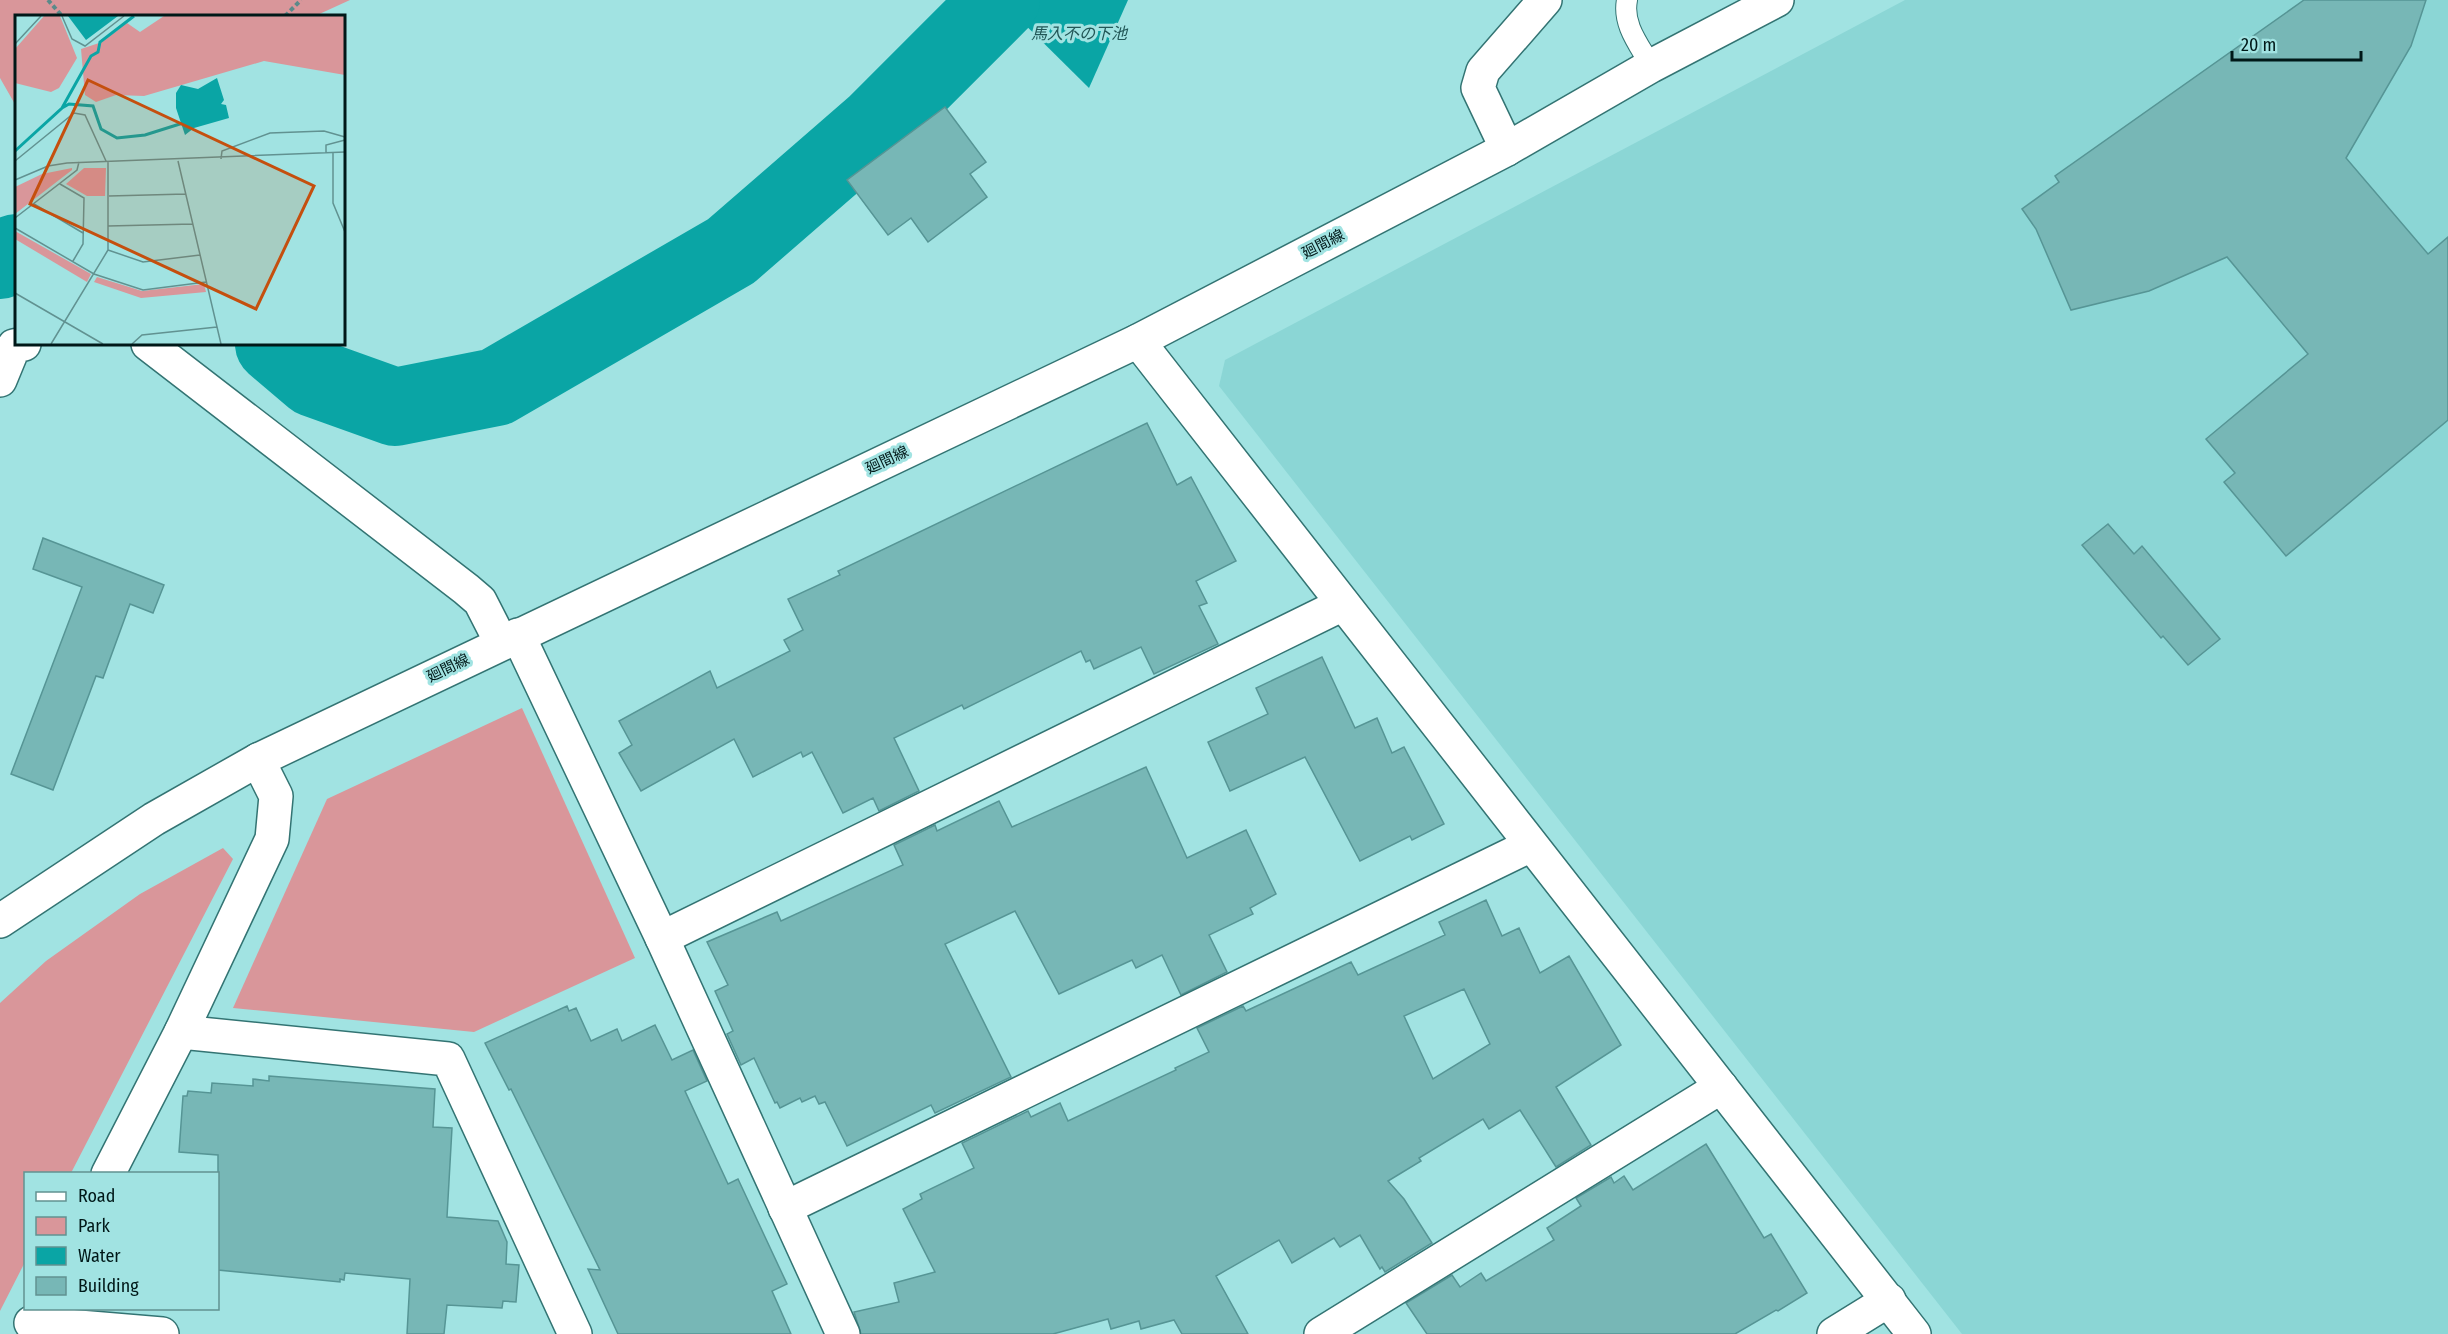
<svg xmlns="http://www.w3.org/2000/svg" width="2448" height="1334" font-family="'Fira Sans Condensed','Noto Sans JP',sans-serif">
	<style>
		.built { fill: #8bd6d5 }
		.green { fill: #d9969a }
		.water { fill: #0aa5a5 }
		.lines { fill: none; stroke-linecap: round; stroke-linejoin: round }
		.river { stroke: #0aa5a5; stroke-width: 78 }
		.building { fill: #77b7b6; stroke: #569595; stroke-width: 1.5; fill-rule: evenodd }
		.lane-casing { stroke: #337473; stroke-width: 22 }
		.street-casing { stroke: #337473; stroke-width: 36 }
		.secondary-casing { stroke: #337473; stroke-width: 36 }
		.path { stroke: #5b8a8a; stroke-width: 4; stroke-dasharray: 4.5 3; stroke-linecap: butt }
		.lane { stroke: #fff; stroke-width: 20 }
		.street { stroke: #fff; stroke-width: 33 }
		.secondary { stroke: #fff; stroke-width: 33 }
		.labels { text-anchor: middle; stroke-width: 6; stroke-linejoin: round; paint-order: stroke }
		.street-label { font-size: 15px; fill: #001818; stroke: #a1e3e2 }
		.water-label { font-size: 16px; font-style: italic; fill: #225757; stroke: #a1e3e2 }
		.inset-river { fill: none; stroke: #0aa5a5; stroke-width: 3 }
		.inset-road { fill: none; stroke: #619291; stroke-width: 1.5 }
		.view { fill: #c54f0e; fill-opacity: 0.15; stroke: #c54f0e; stroke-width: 3 }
		.inset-edge { fill: none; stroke: #001818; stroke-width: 3 }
	</style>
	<rect width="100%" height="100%" fill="#a1e3e2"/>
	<!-- built -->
	<polygon class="built" points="1905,0 2448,0 2448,1334 1962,1334 1219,386 1225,360"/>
	<!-- green -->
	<g class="green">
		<polygon points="0,0 350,0 315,16 16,16 16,106 0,78"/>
		<polygon points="522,708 635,958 474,1032 233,1008 327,799"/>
		<polygon points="223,848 233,859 71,1173 26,1174 25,1262 0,1311 0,1003 46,961 140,894"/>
	</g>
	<!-- water -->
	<polygon class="water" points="1000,0 1128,0 1089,88"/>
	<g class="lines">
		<!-- river -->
		<g class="river">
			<polyline points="0,260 16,253"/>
			<polyline points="274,344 314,378 395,407 496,387 731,251 875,126 1001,0"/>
		</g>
	</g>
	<!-- building -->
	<g class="building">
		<polygon points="2304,0 2426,0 2411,46 2346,158 2428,254 2448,237 2448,420 2286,556 2224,482 2235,473 2206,439 2308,354 2227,257 2149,291 2071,310 2036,229 2022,209 2059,182 2055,176"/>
		<polygon points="945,107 986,162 970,174 987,197 928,242 911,218 888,235 847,180"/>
		<polygon points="1147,423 1177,485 1191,477 1236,561 1196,581 1207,603 1199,606 1218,644 1154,674 1141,647 1094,669 1090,660 1086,662 1081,651 964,709 962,705 894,738 919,791 879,811 873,798 843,813 812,752 803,757 801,752 753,777 734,739 641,791 619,753 632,745 619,721 710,671 717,688 790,651 784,640 803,630 788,599 840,575 838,571"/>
		<polygon points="2108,524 2134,554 2142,546 2220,639 2188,665 2163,636 2161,638 2082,545"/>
		<polygon points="43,538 164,585 153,613 130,604 103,678 96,676 53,790 11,774 82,587 33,569"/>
		<polygon points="1322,657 1355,728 1377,718 1392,753 1404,747 1444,824 1412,840 1410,836 1360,861 1305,757 1230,791 1208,742 1268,714 1256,688"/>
		<polygon points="1146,767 1187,858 1246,830 1276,894 1250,908 1253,914 1209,935 1227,972 1181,995 1162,955 1136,968 1132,960 1059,994 1015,911 945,944 1011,1077 935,1113 931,1105 847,1146 825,1102 819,1104 815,1096 802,1102 800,1098 780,1108 777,1102 775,1103 754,1058 741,1065 727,1034 733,1031 715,991 728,985 707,942 777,912 781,921 903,865 894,845 935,825 937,831 999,801 1012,827"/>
		<path d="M1486 900 1502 936 1519 928 1540 973 1569 956 1621 1045 1556 1087 1591 1145 1556 1167 1520 1110 1489 1129 1483 1119 1419 1158 1421 1161 1388 1181 1404 1199 1432 1243 1385 1272 1382 1267 1380 1269 1360 1235 1340 1247 1334 1238 1292 1263 1279 1240 1216 1276 1248 1334H1182L1174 1320 1141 1329 1139 1321 1111 1329 1108 1319 1053 1334H861L854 1312 899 1302 894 1283 935 1272 903 1209 922 1199 920 1194 974 1168 962 1143 1028 1111 1031 1117 1060 1103 1068 1121 1176 1070 1175 1068 1209 1052 1197 1028 1243 1006 1246 1011 1351 962 1358 975 1445 935 1439 922ZM1464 989 1490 1044 1433 1079 1404 1016Z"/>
		<polygon points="567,1006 569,1011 576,1008 591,1041 617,1029 622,1041 655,1025 672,1060 693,1050 707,1081 685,1091 728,1184 738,1179 787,1284 772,1291 791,1334 618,1334 588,1269 600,1270 511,1089 509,1090 485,1043"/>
		<polygon points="269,1076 435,1089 433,1127 452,1128 447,1217 498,1221 507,1242 506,1264 519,1265 516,1302 503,1301 502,1308 447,1305 444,1334 407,1334 410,1279 345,1273 344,1280 340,1279 340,1282 218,1270 218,1155 179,1152 183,1096 187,1096 188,1091 211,1093 212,1083 253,1086 253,1079 269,1081"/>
		<polygon points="1706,1144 1764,1238 1771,1234 1807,1293 1778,1311 1776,1310 1735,1334 1427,1334 1406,1303 1452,1275 1460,1287 1481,1273 1486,1281 1554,1240 1547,1228 1581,1206 1576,1198 1611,1177 1614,1183 1624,1176 1633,1190"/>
	</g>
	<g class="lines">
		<!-- lane casing -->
		<g class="lane-casing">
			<path id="lane" d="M1627 0C1622 25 1640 46 1651 66"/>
		</g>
		<!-- street casing -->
		<g class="street-casing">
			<g id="street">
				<polyline points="1507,149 1478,88 1483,71 1545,0"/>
				<polyline points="1138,341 1914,1334"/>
				<polyline points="148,344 466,589 480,601 501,642"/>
				<polyline points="0,380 14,346 24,344"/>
				<polyline points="518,635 662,938 843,1334"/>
				<polyline points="662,938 1343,604"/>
				<polyline points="181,1032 448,1059 575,1334"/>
				<polyline points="108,1174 181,1032 272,839 276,796 258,760"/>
				<polyline points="785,1208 1531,845"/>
				<polyline points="31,1323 162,1334"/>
				<polyline points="1321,1334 1721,1087"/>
				<polyline points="1834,1334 1889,1300"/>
			</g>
		</g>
		<!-- secondary casing -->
		<g class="secondary-casing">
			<polyline id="secondary" points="0,921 154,819 258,760 1138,341 1507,149 1651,66 1777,0"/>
		</g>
		<!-- path -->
		<g class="path">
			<polyline points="48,0 62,16"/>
			<polyline points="285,16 301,0"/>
		</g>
		<!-- lane -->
		<use href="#lane" class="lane"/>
		<!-- street -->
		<use href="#street" class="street"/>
		<!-- secondary -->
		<use href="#secondary" class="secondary"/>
	</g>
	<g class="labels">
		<!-- street labels -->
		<g class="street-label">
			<text transform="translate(1323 244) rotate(-27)" y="5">廻間線</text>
			<text transform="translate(887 460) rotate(-25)" y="5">廻間線</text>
			<text transform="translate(448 668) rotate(-26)" y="5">廻間線</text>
		</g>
		<!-- water labels -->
		<g class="water-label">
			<text x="1079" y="39">馬入不の下池</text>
		</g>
	</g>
	<!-- overview -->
	<g transform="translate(15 15)">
		<rect width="330" height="330" fill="#a1e3e2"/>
		<path d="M29 1H45L62 43 44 73 36 77 0 68V34ZM149 1H330V60L249 46 129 81 101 80 81 87 70 80 66 34 87 27 112 8 125 17ZM57 153V155L0 199V172L27 159ZM69 153H91L90 181H72L51 169ZM0 216 76 259 72 267 0 224ZM82 262 127 276 189 269 191 277 126 283 79 267Z" fill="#d9969a"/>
		<path d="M53 1H103L71 25ZM202 63 209 85 206 89 211 90 214 103 179 113 170 120 161 93V78L166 70 183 74Z" fill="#0aa5a5"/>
		<path class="inset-river" d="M47 93 54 89 78 91 86 114 102 123 130 120 168 108M0 136 47 93 76 41 83 37 85 27 119 1"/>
		<path class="inset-road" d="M47 1 57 24 70 31 109 1M0 29 26 1M311 138V130L330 125M318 138V188L330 217M206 144 207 136 255 118 309 116 330 122M0 146 59 98 70 100 91 146M163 146 206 329M0 165 33 151 52 148 330 137M45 169 69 183 68 229 58 246M94 181 171 179M19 189 68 218M0 203 62 155 64 147M93 211 178 209M0 213 79 259 128 275 191 267M93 235 128 247 185 240M0 278 88 329M36 329 93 235V146M117 329 127 320 202 312"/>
		<path class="view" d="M73 65 299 171 241 294 15 189Z"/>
		<rect width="330" height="330" class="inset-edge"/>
	</g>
	<!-- legend -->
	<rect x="24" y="1172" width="195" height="138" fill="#a1e3e2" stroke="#619291" stroke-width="1.5"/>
	<rect x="36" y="1192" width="30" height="9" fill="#ffffff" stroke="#619291" stroke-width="1.5"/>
	<text x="78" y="1202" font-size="18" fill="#001818">Road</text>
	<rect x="36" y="1217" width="30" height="18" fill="#d9969a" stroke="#619291" stroke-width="1.5"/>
	<text x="78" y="1232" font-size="18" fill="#001818">Park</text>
	<rect x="36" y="1247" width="30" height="18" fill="#0aa5a5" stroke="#619291" stroke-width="1.5"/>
	<text x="78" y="1262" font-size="18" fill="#001818">Water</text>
	<rect x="36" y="1277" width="30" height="18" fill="#77b7b6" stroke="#619291" stroke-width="1.5"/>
	<text x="78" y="1292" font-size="18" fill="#001818">Building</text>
	<!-- scale -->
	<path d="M2232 51v9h129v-9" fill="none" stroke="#001818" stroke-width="3"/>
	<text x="2241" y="51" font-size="18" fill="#001818" stroke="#a1e3e2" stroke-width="4.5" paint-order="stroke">20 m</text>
</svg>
